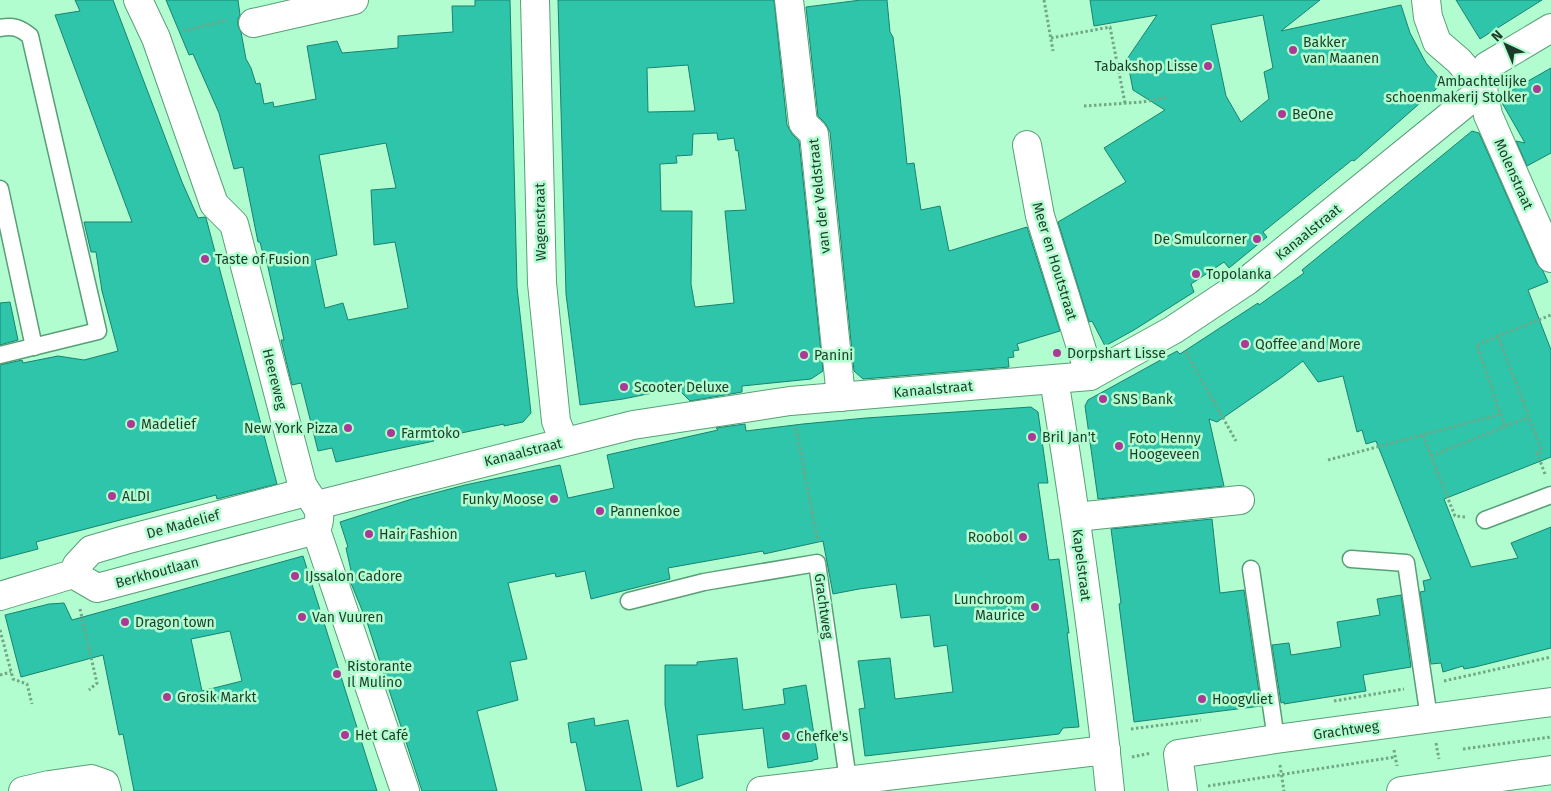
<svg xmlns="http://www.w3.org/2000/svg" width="1551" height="791" font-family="'Fira Sans',sans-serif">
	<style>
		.building { fill: #2fc5ab; stroke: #188370; fill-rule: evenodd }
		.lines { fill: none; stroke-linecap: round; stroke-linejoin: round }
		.lane-casing { stroke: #589f77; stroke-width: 19 }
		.street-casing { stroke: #589f77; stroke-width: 30 }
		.path { stroke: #70a786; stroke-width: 3; stroke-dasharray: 2.5 2.5; stroke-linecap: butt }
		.lane { stroke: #fff; stroke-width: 16 }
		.street { stroke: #fff; stroke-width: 28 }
		.poi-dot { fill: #ac3994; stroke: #b2fdd0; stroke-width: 2 }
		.labels { text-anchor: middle; stroke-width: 5; stroke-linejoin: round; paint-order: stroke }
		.poi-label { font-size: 14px; fill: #1d3b2a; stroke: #b2fdd0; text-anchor: start }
		.street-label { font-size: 14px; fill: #1d3b2a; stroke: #b2fdd0 }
	</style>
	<rect width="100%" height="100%" fill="#b2fdd0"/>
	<!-- building -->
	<g class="building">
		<polygon points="75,0 113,0 182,182 198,218 205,217 206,218 277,484 217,499 216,495 36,542 38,549 0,559 0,365 22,360 23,363 58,356 84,360 118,351 102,291 96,252 91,252 84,222 132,222 55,15 80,11"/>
		<path d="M166 0H238L240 15 238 19V26L241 32 246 59 251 68 256 84 260 83 264 104 273 102 274 107 316 99 307 46 337 41 342 53 398 48V36L453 32 452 6H475V0H510L517 287 531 413 523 422 504 426V424L433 439 434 441 336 462 332 448 318 451 301 383 292 385 281 340H284L266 258H264L260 242H258L243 167 234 169 219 113 193 54 189 55ZM386 143 396 188 371 190 374 245 395 242 408 308 348 320 343 303 325 308 315 260 337 255 319 155Z"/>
		<path d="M558 0H774L787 125 792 134 799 141 823 371 811 379 742 386V392L690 401 677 388 623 399 580 405 566 294ZM688 65 695 111 648 112 647 68ZM717 133 718 140 734 138 736 151 738 150 746 210 725 211 734 303 695 307 691 284 692 211H661L660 164 677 163 676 156 692 155 693 134Z"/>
		<polygon points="861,0 887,0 890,32 893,37 900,96 907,164 914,163 921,210 940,206 949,251 1027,227 1060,331 1017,344 1019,350 1013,351 1014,357 1008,358 1009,367 863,379 854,371 830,132 825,123 818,116 806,7"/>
		<path d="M1090 0H1320L1281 31 1401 5 1410 33 1426 63 1443 83 1354 161 1352 160 1263 232 1267 237 1229 268 1224 262 1191 284 1194 292 1134 330 1105 346 1092 321 1089 322 1058 222 1126 182 1104 148 1165 110 1133 90 1127 59 1157 15 1094 26ZM1263 15 1273 68 1264 72 1269 99 1241 122 1226 96 1211 25Z"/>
		<polygon points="1456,0 1542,0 1480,39"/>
		<polygon points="1551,68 1551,153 1527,166 1516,141 1525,143 1501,101 1500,97"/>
		<polygon points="1472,131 1479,133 1537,264 1543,271 1548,282 1528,290 1551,350 1551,457 1444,499 1471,567 1518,558 1511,543 1551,527 1551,648 1475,667 1464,669 1463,666 1443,672 1441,663 1431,664 1420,592 1425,591 1423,581 1431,579 1376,441 1366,444 1362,430 1357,432 1343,376 1318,382 1303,361 1282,377 1217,422 1209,419 1224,486 1098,499 1085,406 1088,400 1177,351 1180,354 1258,303 1259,305 1304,273 1302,270"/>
		<polygon points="10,302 18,340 0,345 0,303"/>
		<polygon points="1031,407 1038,412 1048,483 1038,483 1049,560 1059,559 1069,633 1067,633 1079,727 1063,728 1059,734 865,756 859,709 865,708 858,661 890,658 895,699 953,692 947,645 934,647 930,615 901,618 896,584 859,589 833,594 823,541 764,554 763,551 668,568 670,579 591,599 585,571 556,577 555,573 508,583 527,659 510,662 518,700 477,711 497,791 422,791 367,622 348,576 352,575 346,548 348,547 340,522 412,499 465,485 560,465 568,498 614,488 607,455 718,430 716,428 745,424 746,431 803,424 866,418"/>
		<polygon points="1212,519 1220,593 1244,590 1261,706 1134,722 1119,604 1121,603 1111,529"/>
		<path d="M303 556 377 791H134L123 734 119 735 103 655 21 677 5 615 49 604 64 603 72 620ZM230 631 242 681 202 691 191 639Z"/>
		<polygon points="1401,595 1411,667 1363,675 1366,691 1284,704 1284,702 1281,703 1272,645 1289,643 1291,655 1341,647 1337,622 1380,615 1377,599"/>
		<polygon points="737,658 743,710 785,704 783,689 806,685 818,759 813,760 813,761 768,768 763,728 697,735 703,778 677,787 665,705 665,665 697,665 697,662"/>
		<polygon points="594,718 595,726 628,720 642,791 586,791 576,742 571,743 568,723"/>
	</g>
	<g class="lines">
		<!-- lane casing -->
		<g class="lane-casing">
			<g id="lane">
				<path d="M0 28C13 25 20 28 30 36L98 331 0 355"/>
				<polyline points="0,189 34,347"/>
				<polyline points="1485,520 1551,495"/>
				<polyline points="1351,559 1406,563 1429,718"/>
				<polyline points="1251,569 1276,739"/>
				<polyline points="629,601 704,582 817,563 848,780"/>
			</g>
		</g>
		<!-- street casing -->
		<g class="street-casing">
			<g id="street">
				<path d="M138 0 156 38 214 204 234 224 302 484C311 503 326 507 316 530L405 791"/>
				<polyline points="535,0 542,283 556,421 564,442"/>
				<polyline points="789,0 803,123 814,134 841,397"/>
				<polyline points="1426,0 1428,17 1437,42 1459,61 1483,89 1488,115 1551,258"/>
				<polyline points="253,23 354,0"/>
				<polyline points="1027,145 1040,216 1090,376"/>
				<path d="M1054 379C1076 516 1096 653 1110 791"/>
				<polyline points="317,505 633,425 790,401 1090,376 1173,330 1248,280 1483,89 1487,66 1551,28"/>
				<polyline points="1076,517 1240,500"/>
				<polyline points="73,574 77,565 91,550 125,540 306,492"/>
				<polyline points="0,596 73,574 97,588 316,530"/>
				<polyline points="23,791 49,785 91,779 105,784 107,791"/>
				<polyline points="761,791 1106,750"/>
				<polyline points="1183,791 1178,754 1276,739 1551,702"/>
				<polyline points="1401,791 1551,770"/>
			</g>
		</g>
		<!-- path -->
		<g class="path">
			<polyline points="1044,0 1053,51"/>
			<polyline points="183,31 228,20"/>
			<polyline points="1051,38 1110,27 1125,103"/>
			<polyline points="1084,106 1143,102 1168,97"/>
			<polyline points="1498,336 1477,345 1505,427"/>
			<polyline points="1186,352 1236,441"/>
			<polyline points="796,428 818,542"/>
			<polyline points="1423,435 1431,456"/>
			<polyline points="1328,460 1501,414"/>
			<polyline points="1545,474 1537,453 1542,451 1498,336 1551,315"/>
			<polyline points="1465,517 1455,516 1431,456 1529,417"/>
			<polyline points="80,609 97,683 89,690"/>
			<polyline points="0,630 13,679 27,684 32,704"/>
			<polyline points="0,675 11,672"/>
			<polyline points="1444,681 1551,657"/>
			<polyline points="1334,701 1404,689"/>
			<polyline points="1131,729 1201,720"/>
			<polyline points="1436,743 1439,759"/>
			<polyline points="1463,749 1551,737"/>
			<polyline points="1394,750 1397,766"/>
			<polyline points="1132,757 1151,753"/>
			<polyline points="1280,765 1284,791"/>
			<polyline points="1208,786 1395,757"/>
		</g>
		<!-- lane -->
		<use href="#lane" class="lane"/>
		<!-- street -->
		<use href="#street" class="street"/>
	</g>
	<!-- markers -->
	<g class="poi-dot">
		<circle cx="1293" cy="50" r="5"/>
		<circle cx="1208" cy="66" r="5"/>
		<circle cx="1537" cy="89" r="5"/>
		<circle cx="1282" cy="114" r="5"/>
		<circle cx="1257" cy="239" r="5"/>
		<circle cx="205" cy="259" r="5"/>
		<circle cx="1196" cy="274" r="5"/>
		<circle cx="1245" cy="344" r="5"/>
		<circle cx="1057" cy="353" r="5"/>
		<circle cx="804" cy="355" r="5"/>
		<circle cx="624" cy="387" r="5"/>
		<circle cx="1103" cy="399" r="5"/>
		<circle cx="131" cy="424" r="5"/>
		<circle cx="348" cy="428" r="5"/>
		<circle cx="391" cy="433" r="5"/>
		<circle cx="1032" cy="437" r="5"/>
		<circle cx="1119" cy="446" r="5"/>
		<circle cx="112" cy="496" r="5"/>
		<circle cx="554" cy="499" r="5"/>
		<circle cx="600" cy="511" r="5"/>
		<circle cx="369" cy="534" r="5"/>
		<circle cx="1023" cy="537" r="5"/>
		<circle cx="295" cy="576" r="5"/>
		<circle cx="1035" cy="607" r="5"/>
		<circle cx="302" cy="617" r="5"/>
		<circle cx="125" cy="622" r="5"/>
		<circle cx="337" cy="674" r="5"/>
		<circle cx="167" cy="697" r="5"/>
		<circle cx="1202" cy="699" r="5"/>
		<circle cx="345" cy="735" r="5"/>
		<circle cx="786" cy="736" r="5"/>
	</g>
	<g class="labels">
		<!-- poi labels -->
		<g class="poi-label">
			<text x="1303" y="47">Bakker<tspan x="1303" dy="16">van Maanen</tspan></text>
			<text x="1198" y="71" text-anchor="end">Tabakshop Lisse</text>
			<text x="1527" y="86" text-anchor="end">Ambachtelijke<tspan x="1527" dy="16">schoenmakerij Stolker</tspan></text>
			<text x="1292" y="119">BeOne</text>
			<text x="1247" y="244" text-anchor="end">De Smulcorner</text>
			<text x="215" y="264">Taste of Fusion</text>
			<text x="1206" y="279">Topolanka</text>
			<text x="1255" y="349">Qoffee and More</text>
			<text x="1067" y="358">Dorpshart Lisse</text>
			<text x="814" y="360">Panini</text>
			<text x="634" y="392">Scooter Deluxe</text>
			<text x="1113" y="404">SNS Bank</text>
			<text x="141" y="429">Madelief</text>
			<text x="338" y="433" text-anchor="end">New York Pizza</text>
			<text x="401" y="438">Farmtoko</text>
			<text x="1042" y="442">Bril Jan't</text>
			<text x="1129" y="443">Foto Henny<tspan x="1129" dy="16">Hoogeveen</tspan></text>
			<text x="122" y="501">ALDI</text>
			<text x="544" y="504" text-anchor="end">Funky Moose</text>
			<text x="610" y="516">Pannenkoe</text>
			<text x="379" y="539">Hair Fashion</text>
			<text x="1013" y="542" text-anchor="end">Roobol</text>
			<text x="305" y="581">IJssalon Cadore</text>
			<text x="1025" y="604" text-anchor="end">Lunchroom<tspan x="1025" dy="16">Maurice</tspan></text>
			<text x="312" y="622">Van Vuuren</text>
			<text x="135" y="627">Dragon town</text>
			<text x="347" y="671">Ristorante<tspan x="347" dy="16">Il Mulino</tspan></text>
			<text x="177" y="702">Grosik Markt</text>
			<text x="1212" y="704">Hoogvliet</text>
			<text x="355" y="740">Het Café</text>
			<text x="796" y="741">Chefke's</text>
		</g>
		<!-- street labels -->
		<g class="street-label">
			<text transform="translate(1514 174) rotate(66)" y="5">Molenstraat</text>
			<text transform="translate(819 196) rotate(-96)" y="5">van der Veldstraat</text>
			<text transform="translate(540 222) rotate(-91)" y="5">Wagenstraat</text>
			<text transform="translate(1308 232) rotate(-39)" y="5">Kanaalstraat</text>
			<text transform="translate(1055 261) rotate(73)" y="5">Meer en Houtstraat</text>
			<text transform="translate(275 379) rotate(76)" y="5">Heereweg</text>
			<text transform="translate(933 389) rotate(-5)" y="5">Kanaalstraat</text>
			<text transform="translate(523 452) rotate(-14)" y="5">Kanaalstraat</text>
			<text transform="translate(183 524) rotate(-15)" y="5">De Madelief</text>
			<text transform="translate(1082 565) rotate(83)" y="5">Kapelstraat</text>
			<text transform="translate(157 572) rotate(-15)" y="5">Berkhoutlaan</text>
			<text transform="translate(824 606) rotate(82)" y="5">Grachtweg</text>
			<text transform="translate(1346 730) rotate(-8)" y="5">Grachtweg</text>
		</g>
	</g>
	<!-- north arrow -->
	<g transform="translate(1506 45) rotate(316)" stroke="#b2fdd0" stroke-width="4" paint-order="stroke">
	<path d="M0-4L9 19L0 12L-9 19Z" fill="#1d3b2a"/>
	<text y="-8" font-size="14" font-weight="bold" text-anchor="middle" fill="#1d3b2a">N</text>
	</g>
</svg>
